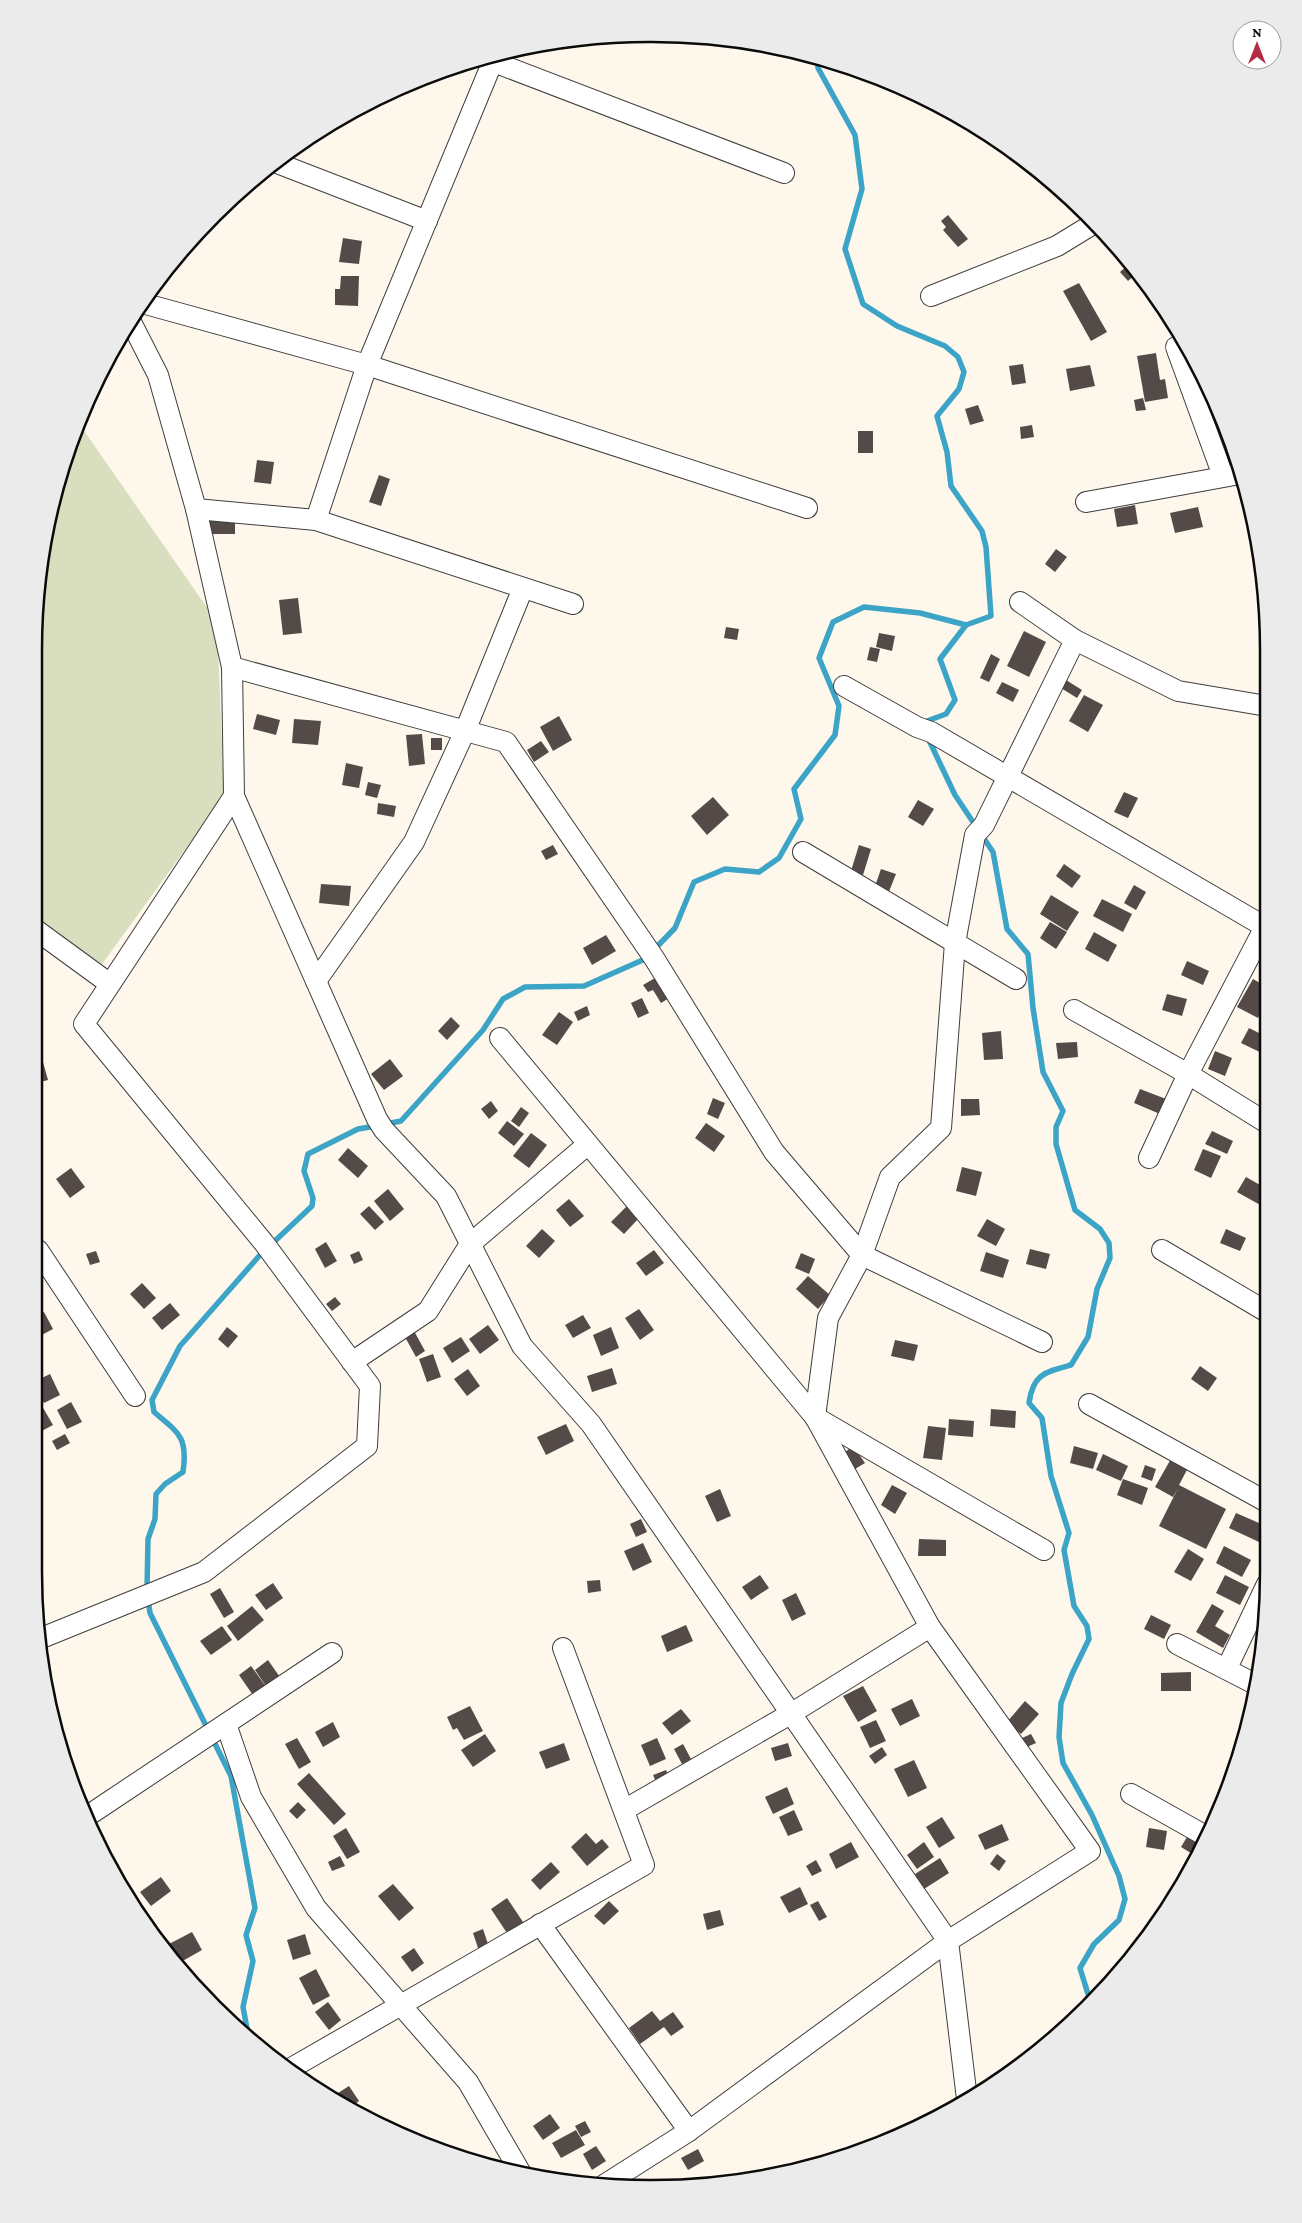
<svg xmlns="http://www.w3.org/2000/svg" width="1302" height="2223" font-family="'Crimson Pro',serif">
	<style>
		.cemetery { fill: #d8debe }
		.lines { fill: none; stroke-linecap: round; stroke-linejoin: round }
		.stream { stroke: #3ca4c7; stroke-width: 5.5 }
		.building { fill: #544b48 }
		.street-casing { stroke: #3e3e3e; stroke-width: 22 }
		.street { stroke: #fff; stroke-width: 20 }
		.rim { fill: none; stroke: #0b0b0b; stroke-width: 2.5 }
	</style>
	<rect width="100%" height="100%" fill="#fef7eb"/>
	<!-- cemetery -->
	<polygon class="cemetery" points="80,425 217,622 224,796 102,964 36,922 35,610 67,452"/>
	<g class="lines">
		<!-- stream -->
		<g class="stream">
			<polyline points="818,60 818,68 855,135 862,189 845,249 863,304 897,326 945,346 958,357 964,372 959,389 937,416 947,452 951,486 982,531 986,547 991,616 966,625 940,659 955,700 946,714 927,721 927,727"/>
			<path d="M927 736 955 795 993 852 1007 929 1028 954 1033 1008 1043 1072 1063 1111 1056 1127V1144L1075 1210 1100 1229 1109 1243 1110 1258 1097 1289 1088 1337 1071 1365C1045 1372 1033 1374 1029 1403L1042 1418 1051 1476 1069 1533 1064 1550 1074 1606 1087 1626 1089 1639 1072 1674 1061 1703 1059 1737 1063 1763 1092 1815 1119 1876 1125 1899 1119 1920 1094 1944 1080 1968 1091 2004"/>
			<polyline points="386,1124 401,1121 483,1030 503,999 525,987 584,986 645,959 675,928 694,882 725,869 759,872 779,858 801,819 794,789 835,735 839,706 819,658 833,622 864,607 920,613 966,625"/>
			<path d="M147 1590 148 1539 155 1519 156 1494 165 1484 183 1472C188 1437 179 1433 154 1412L152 1400 180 1346 260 1255 312 1206 313 1198 304 1171 308 1154 358 1129 376 1126"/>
			<polyline points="148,1600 150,1613 231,1776 255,1908 246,1935 253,1961 243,2007 248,2034"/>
		</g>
	</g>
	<!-- building -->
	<g class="building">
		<polygon points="948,215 968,239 958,247 943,230 946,227 941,221"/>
		<polygon points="343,238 362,241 359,264 339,262"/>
		<polygon points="1129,264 1136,274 1128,281 1120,272"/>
		<polygon points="341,276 359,276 358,306 335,305 335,289 340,289"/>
		<polygon points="1079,283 1107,332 1091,341 1063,291"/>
		<polygon points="1156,353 1160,380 1165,379 1168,398 1145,402 1137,356"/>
		<polygon points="1023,364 1026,383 1012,385 1009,366"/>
		<polygon points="1090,365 1095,386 1070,391 1066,369"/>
		<polygon points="1143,398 1146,410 1136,411 1134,400"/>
		<polygon points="978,405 984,421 970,425 965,409"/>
		<polygon points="1032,425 1034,437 1021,439 1020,427"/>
		<rect x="858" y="431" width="15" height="22"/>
		<polygon points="257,460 274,462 271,484 254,482"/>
		<polygon points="379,475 390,479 381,506 369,502"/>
		<polygon points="1135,505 1138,524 1117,527 1114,509"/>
		<polygon points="1198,507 1203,527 1175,533 1170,513"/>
		<rect x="206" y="517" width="29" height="17"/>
		<polygon points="1056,549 1067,557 1055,572 1045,564"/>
		<polygon points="298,598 302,633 283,635 279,600"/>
		<polygon points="726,627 739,629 737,640 724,638"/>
		<polygon points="1024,631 1046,642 1029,677 1007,666"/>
		<polygon points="879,633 895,636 892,651 876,647"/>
		<polygon points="870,647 880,649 877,662 867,660"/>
		<polygon points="991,654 1000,659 989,682 980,678"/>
		<polygon points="1066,680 1082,690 1077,698 1061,688"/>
		<polygon points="1002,682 1019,690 1013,702 996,693"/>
		<polygon points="1084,695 1103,705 1088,732 1069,721"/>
		<polygon points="257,714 280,720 276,735 253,729"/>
		<polygon points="559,716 572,740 553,751 540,727"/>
		<polygon points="294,719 321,721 318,745 292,743"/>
		<polygon points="422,734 425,764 409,766 406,735"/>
		<rect x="431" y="738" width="11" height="12"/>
		<polygon points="541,741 549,752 534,762 527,750"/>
		<polygon points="346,763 363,767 359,788 342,785"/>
		<polygon points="368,782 381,785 377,798 365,795"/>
		<polygon points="1124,792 1138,798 1128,818 1114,812"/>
		<polygon points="713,797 729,815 707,835 691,816"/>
		<polygon points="918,800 934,809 923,826 908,817"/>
		<polygon points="378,803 396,806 394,817 377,814"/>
		<polygon points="553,845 558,854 546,860 541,851"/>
		<polygon points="859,845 871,849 863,875 851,871"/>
		<polygon points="1064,864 1081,876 1072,888 1056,876"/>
		<polygon points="881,869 896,874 888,894 874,889"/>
		<polygon points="321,884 351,886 349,906 319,903"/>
		<polygon points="1134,885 1146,892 1136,910 1124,903"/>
		<polygon points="1051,895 1079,912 1067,931 1040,914"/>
		<polygon points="1102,899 1132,914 1123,932 1093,916"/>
		<polygon points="1050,922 1067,932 1056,949 1040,938"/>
		<polygon points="1094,932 1117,945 1108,962 1085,949"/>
		<polygon points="606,935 616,951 592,965 583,948"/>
		<polygon points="1187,961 1209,971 1203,985 1181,975"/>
		<polygon points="662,974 674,995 661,1003 653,990 648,992 643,985"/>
		<polygon points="1253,979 1267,987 1267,1001 1258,1018 1237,1007"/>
		<polygon points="1167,994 1187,999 1182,1016 1162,1010"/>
		<polygon points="642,998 649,1013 638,1018 631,1003"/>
		<polygon points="587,1006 590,1015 578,1021 574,1012"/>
		<polygon points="559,1012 573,1022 557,1045 542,1035"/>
		<polygon points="451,1017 460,1026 447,1040 438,1031"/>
		<polygon points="1249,1028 1267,1037 1266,1055 1241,1043"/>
		<polygon points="1001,1031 1003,1059 984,1060 982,1033"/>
		<polygon points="1077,1042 1078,1057 1058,1059 1056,1043"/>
		<polygon points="1215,1051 1232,1058 1225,1076 1208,1069"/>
		<polygon points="41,1055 48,1080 37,1083 37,1057"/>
		<polygon points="390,1059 403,1076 384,1090 371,1074"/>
		<polygon points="1140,1089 1166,1099 1160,1114 1134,1103"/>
		<polygon points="713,1098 725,1103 718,1119 707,1114"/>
		<polygon points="961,1099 979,1099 980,1115 961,1116"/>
		<polygon points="491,1101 498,1111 489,1119 481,1109"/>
		<polygon points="521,1107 529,1113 519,1127 511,1121"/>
		<polygon points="507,1121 524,1134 514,1146 498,1133"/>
		<polygon points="706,1123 725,1136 714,1152 695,1138"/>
		<polygon points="1212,1131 1233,1141 1227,1154 1205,1144"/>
		<polygon points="531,1133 547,1145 529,1168 513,1156"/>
		<polygon points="348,1148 368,1166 358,1178 338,1160"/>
		<polygon points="1203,1149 1221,1156 1211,1178 1194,1170"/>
		<polygon points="962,1167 982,1172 976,1196 956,1191"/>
		<polygon points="71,1168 85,1187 70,1198 56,1179"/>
		<polygon points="1246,1177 1267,1189 1267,1197 1262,1206 1237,1192"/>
		<polygon points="388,1189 404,1209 390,1221 374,1201"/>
		<polygon points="569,1199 584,1216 570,1227 556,1210"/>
		<polygon points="369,1206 384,1222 375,1230 360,1214"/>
		<polygon points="627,1206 639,1218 624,1234 611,1222"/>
		<polygon points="987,1219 1005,1229 996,1246 977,1236"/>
		<polygon points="542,1229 555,1241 539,1258 526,1246"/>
		<polygon points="1226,1229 1246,1238 1240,1251 1220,1243"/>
		<polygon points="326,1242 337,1261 325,1268 315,1249"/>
		<polygon points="1030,1249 1050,1254 1046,1269 1026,1264"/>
		<polygon points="654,1250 664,1263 646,1276 636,1263"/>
		<polygon points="96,1251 100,1262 90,1265 86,1254"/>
		<polygon points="359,1251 363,1260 354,1264 350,1255"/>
		<polygon points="986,1252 1009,1260 1003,1278 980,1271"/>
		<polygon points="801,1253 815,1259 809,1274 795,1268"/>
		<polygon points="808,1276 830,1295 818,1309 796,1289"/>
		<polygon points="142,1283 156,1298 144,1309 130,1294"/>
		<polygon points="335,1297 341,1304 332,1311 326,1304"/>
		<polygon points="170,1303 180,1315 162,1330 152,1318"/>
		<polygon points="639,1309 654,1330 640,1340 625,1318"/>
		<polygon points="44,1312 53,1329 38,1337 38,1315"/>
		<polygon points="583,1315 591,1328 573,1338 565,1325"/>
		<polygon points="488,1325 499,1340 480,1354 469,1339"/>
		<polygon points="227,1327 238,1336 228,1348 218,1339"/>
		<polygon points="611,1327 619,1348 601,1356 593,1335"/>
		<polygon points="414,1331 425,1351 416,1357 405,1337"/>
		<polygon points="461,1337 470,1351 452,1363 443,1348"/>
		<polygon points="895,1340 918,1345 914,1361 891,1356"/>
		<polygon points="433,1354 441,1377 427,1382 419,1359"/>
		<polygon points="1200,1366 1217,1378 1208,1391 1191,1379"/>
		<polygon points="612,1368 617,1384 592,1392 587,1376"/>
		<polygon points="468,1369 480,1386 467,1396 454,1379"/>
		<polygon points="50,1374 60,1395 44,1403 38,1392 38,1380"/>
		<polygon points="38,1399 53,1425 38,1433"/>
		<polygon points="71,1402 82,1422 67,1429 57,1410"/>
		<polygon points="991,1409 1016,1411 1015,1428 990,1426"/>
		<polygon points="949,1419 974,1421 973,1437 948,1435"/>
		<polygon points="566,1424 574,1441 546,1455 537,1437"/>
		<polygon points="928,1426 946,1428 942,1460 923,1458"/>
		<polygon points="65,1434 70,1443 57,1450 52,1441"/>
		<polygon points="853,1446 865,1463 855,1469 844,1453"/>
		<polygon points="1074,1446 1098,1453 1093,1469 1070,1463"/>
		<polygon points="1103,1454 1128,1466 1121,1481 1096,1470"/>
		<polygon points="1172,1457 1189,1466 1179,1485 1226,1509 1206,1549 1159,1526 1178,1488 1173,1497 1155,1487"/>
		<polygon points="1145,1465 1156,1469 1152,1481 1141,1477"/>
		<polygon points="1123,1479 1148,1488 1142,1505 1117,1495"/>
		<polygon points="892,1485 907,1493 895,1514 881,1505"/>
		<polygon points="720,1489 731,1516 717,1522 705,1496"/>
		<polygon points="1236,1513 1266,1526 1259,1542 1229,1528"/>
		<polygon points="641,1519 647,1532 636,1537 630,1524"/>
		<polygon points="919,1539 946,1540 946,1556 918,1556"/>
		<polygon points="643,1543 652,1562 633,1571 624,1551"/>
		<polygon points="1224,1546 1251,1560 1242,1577 1216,1563"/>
		<polygon points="1188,1549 1204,1559 1191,1581 1174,1572"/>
		<polygon points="760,1575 769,1588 751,1600 742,1587"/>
		<polygon points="1225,1575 1249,1587 1240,1605 1216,1593"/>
		<polygon points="600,1580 601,1591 588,1593 587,1581"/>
		<polygon points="273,1583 283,1598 266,1610 255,1595"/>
		<polygon points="220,1588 234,1612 224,1618 210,1594"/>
		<polygon points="796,1593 806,1614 792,1621 782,1600"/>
		<polygon points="1212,1604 1224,1611 1215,1626 1230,1635 1223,1648 1196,1632"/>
		<polygon points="252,1606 264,1620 238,1641 227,1626"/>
		<polygon points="1151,1615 1171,1625 1164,1639 1144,1629"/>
		<polygon points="686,1625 693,1641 667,1652 661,1636"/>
		<polygon points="222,1626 232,1640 211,1655 200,1641"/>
		<polygon points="268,1660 284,1683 270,1692 255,1670"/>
		<polygon points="251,1666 270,1692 257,1701 239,1675"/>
		<polygon points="1191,1672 1191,1691 1161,1691 1161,1673"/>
		<polygon points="863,1686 877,1711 858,1722 843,1696"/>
		<polygon points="912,1699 920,1716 900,1726 891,1709"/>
		<polygon points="1025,1701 1039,1714 1021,1734 1007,1722"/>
		<polygon points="470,1706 483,1731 464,1740 457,1728 453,1730 447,1717"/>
		<polygon points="681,1709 691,1721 672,1735 662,1723"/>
		<polygon points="876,1720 886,1741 870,1748 860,1727"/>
		<polygon points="333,1722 340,1737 323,1747 315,1732"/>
		<polygon points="485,1734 496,1751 473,1767 461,1750"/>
		<polygon points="1031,1734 1036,1743 1027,1747 1022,1738"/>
		<polygon points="297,1738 311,1762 299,1769 285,1744"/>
		<polygon points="657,1738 666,1759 650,1766 641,1745"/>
		<polygon points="564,1743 570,1760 546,1769 539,1752"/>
		<polygon points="788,1743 792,1756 775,1761 771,1748"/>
		<polygon points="683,1744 691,1759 682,1764 674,1749"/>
		<polygon points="882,1747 887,1755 875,1764 869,1756"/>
		<polygon points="914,1760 927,1788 908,1797 894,1769"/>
		<polygon points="666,1770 670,1779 657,1784 653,1775"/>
		<polygon points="309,1773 346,1814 334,1825 297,1784"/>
		<polygon points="787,1787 794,1804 773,1814 765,1797"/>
		<polygon points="298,1802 306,1810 297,1819 289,1811"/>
		<polygon points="794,1810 803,1830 788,1836 779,1817"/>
		<polygon points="942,1817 955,1838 939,1848 926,1827"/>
		<polygon points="1002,1824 1009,1840 985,1850 978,1835"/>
		<polygon points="346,1828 360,1852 347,1859 333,1836"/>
		<polygon points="1149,1828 1167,1831 1164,1850 1146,1847"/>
		<polygon points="586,1833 596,1844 602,1839 609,1847 587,1866 571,1847"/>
		<polygon points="1187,1837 1199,1845 1194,1855 1181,1847"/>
		<polygon points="851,1842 859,1857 836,1869 829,1854"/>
		<polygon points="924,1842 934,1857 917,1869 907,1855"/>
		<polygon points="997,1854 1006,1861 999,1871 990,1864"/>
		<polygon points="340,1856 345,1866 332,1871 328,1862"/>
		<polygon points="940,1858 949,1873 924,1889 915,1874"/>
		<polygon points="816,1860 822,1871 812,1876 806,1866"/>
		<polygon points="551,1862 560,1872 540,1890 531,1880"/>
		<polygon points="161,1877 171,1891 151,1906 140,1892"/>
		<polygon points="393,1884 414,1908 399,1921 378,1896"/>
		<polygon points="800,1887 808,1904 789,1913 780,1897"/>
		<polygon points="507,1898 523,1922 507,1933 491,1909"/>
		<polygon points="609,1901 619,1911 604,1925 594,1916"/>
		<polygon points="818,1901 827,1917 819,1921 810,1905"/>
		<polygon points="720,1910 724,1925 707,1930 703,1914"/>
		<polygon points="483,1929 489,1947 479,1951 473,1933"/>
		<polygon points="192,1932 202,1950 179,1963 169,1944"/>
		<polygon points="305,1934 311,1954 293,1960 287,1940"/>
		<polygon points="414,1948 424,1963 412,1972 401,1957"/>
		<polygon points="316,1969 330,1996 313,2005 299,1978"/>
		<polygon points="328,2002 341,2020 329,2030 315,2012"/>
		<polygon points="652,2011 660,2021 673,2012 684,2027 671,2036 664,2027 640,2044 629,2028"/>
		<polygon points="349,2086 359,2101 350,2108 340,2102 335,2095"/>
		<polygon points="550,2114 560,2128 543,2140 533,2126"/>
		<polygon points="585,2121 591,2132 581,2137 575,2126"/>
		<polygon points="576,2130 585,2145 561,2158 552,2143"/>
		<polygon points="596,2146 606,2161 592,2170 583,2154"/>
		<polygon points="698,2149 704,2161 688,2170 681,2158"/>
	</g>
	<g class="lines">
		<!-- street casing -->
		<g class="street-casing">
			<g id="street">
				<polyline points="486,59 784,173"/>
				<polyline points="277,163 427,221"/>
				<polyline points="931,296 1057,246 1093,224"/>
				<polyline points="142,303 367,365 807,508"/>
				<polyline points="1176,347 1223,476"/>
				<polyline points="1086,502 1240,474"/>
				<polyline points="196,509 316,520 573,604"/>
				<polyline points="316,520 367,365 495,56"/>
				<polyline points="1020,602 1075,640 1178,691 1267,706"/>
				<polyline points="232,667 506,742 654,958 774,1152 862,1255 1042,1342"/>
				<polyline points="844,686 917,727 931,732 1267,928"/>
				<polyline points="234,796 377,1119 384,1130 446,1196 522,1346 591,1424 948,1941 967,2099"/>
				<polyline points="803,852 1016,979"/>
				<polyline points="36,930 110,984"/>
				<polyline points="316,981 414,842 465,731 523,588"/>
				<polyline points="1074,1010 1188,1074 1267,1123"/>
				<polyline points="500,1038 815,1417 930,1627 1090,1851 948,1941 689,2131 604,2185"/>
				<polyline points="1149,1158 1188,1074 1267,923"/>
				<polyline points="38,1250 135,1396"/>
				<polyline points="1162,1250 1267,1312"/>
				<polyline points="352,1362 428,1311 470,1244 587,1145"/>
				<polyline points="1089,1404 1267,1502"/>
				<polyline points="1044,1550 815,1417 828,1318 862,1255 890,1177 941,1128 955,943 975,835 984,825 1075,640"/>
				<polyline points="39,1639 204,1572 367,1446 370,1386 264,1243 84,1024 234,796 232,667 196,509 158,375 131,322"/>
				<polyline points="1177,1644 1253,1683"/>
				<polyline points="1227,1668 1267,1584"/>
				<polyline points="226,1724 251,1797 316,1908 468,2082 522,2175"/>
				<polyline points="1131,1794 1204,1835"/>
				<polyline points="624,1810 792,1713 930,1627"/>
				<polyline points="86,1817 332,1653"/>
				<polyline points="540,1924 689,2131"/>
				<polyline points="288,2070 644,1865 563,1648"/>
			</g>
		</g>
		<!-- street -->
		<use href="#street" class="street"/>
	</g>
	<!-- crop -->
	<path d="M0 0H1302V2223H0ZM650 42H652A608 608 0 0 1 1260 650V1572A608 608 0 0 1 652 2180H650A608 608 0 0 1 42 1572V650A608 608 0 0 1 650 42Z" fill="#ebebeb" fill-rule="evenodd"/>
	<path class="rim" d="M650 42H652A608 608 0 0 1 1260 650V1572A608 608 0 0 1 652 2180H650A608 608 0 0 1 42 1572V650A608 608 0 0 1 650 42Z"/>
	<!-- north arrow -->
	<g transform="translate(1257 45)"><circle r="24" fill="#ffffff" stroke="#9d9d9d"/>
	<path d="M0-4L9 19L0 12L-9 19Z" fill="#b52a45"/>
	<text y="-8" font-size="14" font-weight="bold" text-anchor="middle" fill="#0b0b0b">N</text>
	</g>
</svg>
